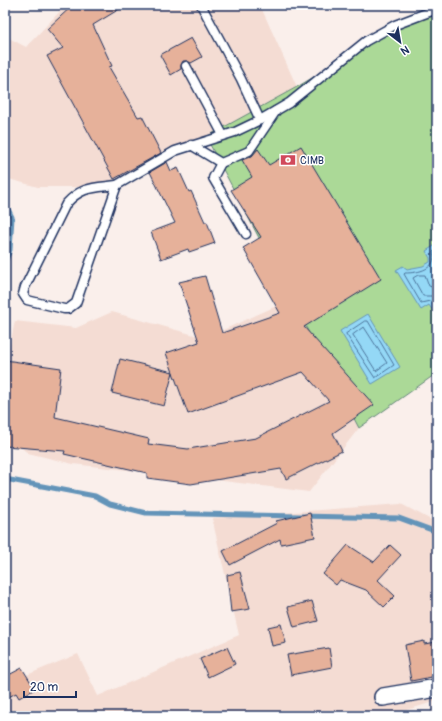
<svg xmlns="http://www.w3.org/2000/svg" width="442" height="721" font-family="Pangolin,sans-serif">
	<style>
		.built { fill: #f4dcd3 }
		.green { fill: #abd997; stroke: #63847a }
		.water { fill: #94d8f6; stroke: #6494b9 }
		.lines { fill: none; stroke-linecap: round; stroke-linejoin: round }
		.shore { stroke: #4b739b; stroke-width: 1 }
		.stream { stroke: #6494b9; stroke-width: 5 }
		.building { fill: #e6b19a; stroke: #1b2f5e }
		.service-casing { stroke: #1b2f5e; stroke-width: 11 }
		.minor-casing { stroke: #1b2f5e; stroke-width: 20 }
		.service { stroke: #fff; stroke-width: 8 }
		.minor { stroke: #fff; stroke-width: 17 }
		.labels { text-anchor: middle; stroke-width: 3; stroke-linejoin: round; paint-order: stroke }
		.poi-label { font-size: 11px; fill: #1b2f5e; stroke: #fff; text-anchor: start }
	</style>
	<rect width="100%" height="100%" fill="#faefeb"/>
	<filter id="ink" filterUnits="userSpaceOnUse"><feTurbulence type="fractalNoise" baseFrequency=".025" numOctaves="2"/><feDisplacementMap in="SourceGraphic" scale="8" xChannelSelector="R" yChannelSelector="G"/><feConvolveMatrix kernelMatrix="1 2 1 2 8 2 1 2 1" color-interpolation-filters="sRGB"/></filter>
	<g filter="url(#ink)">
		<!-- built -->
		<g class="built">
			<polygon points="66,5 260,5 297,87 116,187 38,187 5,178 5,36 26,47"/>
			<polygon points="292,299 359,428 309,492 208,479 73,464 28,453 5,435 5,368 15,321 76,328 112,312 205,338"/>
			<polygon points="401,504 437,523 437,701 386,716 5,716 5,684 78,654 98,696 239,635 212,518"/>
		</g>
		<!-- green -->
		<polygon class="green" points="433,5 437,5 437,373 359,428 206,137 297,87"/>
		<!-- water -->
		<g class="water">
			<polygon points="437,244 437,275 435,278 437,281 437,309 433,311 429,305 421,310 396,270 403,266 407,269 423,266 430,262 430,258 426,251"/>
			<polygon points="368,314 400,367 372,384 340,331"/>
		</g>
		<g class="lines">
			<!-- shore -->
			<g class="shore">
				<path d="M437 249 433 252C438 269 418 273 405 273L404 274 421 303 430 301 437 306"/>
				<polyline points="437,289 429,286 425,275 418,275 413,278 423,296 432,296 437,300"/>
				<polygon points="365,321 368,321 394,365 375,378 346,334"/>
				<polygon points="364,327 387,363 376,371 353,335"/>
			</g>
			<!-- stream -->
			<g class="stream">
				<polyline points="5,203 12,217 10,250 5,262"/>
				<polyline points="5,479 95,496 110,504 146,513 399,518 437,532"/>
			</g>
		</g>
		<!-- building -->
		<g class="building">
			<polygon points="73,5 126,5 93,25 112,66 109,67 138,117 142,116 161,153 114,179 47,56 63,48 47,29"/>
			<polygon points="191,38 202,57 191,63 187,61 183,61 181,65 181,69 171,75 160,55"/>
			<polygon points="301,146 381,279 304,327 374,405 333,433 342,451 286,479 281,469 191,484 147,478 147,473 64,454 65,451 5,446 5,360 61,368 55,417 149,439 148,444 188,449 256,438 329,401 303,372 188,414 166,353 199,342 179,282 205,276 222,333 280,313 243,248 261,237 231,190 252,177 242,160 252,156 258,149 269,165"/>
			<polygon points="167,162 171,171 178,168 189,192 191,191 205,222 207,222 215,243 189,252 188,249 161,259 151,232 175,223 150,172"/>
			<polygon points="120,359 173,372 164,406 112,393"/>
			<polygon points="310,513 315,537 281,544 280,539 230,565 223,551 277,523 276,521"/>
			<polygon points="348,545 374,562 390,545 401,555 378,580 395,596 384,607 366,590 340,580 336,585 323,574"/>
			<polygon points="240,572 250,609 231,612 227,575"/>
			<polygon points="312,601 318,621 294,627 288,607"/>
			<polygon points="281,624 286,643 272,646 268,627"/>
			<polygon points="424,641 424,644 437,642 437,676 411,681 405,645"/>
			<polygon points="227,647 235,664 208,677 200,659"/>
			<polygon points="329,648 332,667 291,675 287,655"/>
			<polygon points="22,668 35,689 19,698 16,693 5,699 5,677"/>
		</g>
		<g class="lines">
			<!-- service casing -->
			<g class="service-casing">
				<g id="service">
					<polyline points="201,5 241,79 260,120"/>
					<polyline points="186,66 223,135"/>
					<polyline points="191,145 221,163 249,151 276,111"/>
					<polyline points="221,163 213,178 246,234"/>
					<polyline points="117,185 175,151 235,132 260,120 289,103 366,41 395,25 437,9"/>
					<path d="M117 185 76 303 68 309H64L27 300 23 294 25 287 66 204C82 186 94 188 117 185Z"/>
				</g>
			</g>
			<!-- minor casing -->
			<g class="minor-casing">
				<polyline id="minor" points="383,697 437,688"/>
			</g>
			<!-- service -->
			<use href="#service" class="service"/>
			<!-- minor -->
			<use href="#minor" class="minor"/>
		</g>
	</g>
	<!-- icons -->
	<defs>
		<g id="bank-bare" transform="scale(1.2)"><path d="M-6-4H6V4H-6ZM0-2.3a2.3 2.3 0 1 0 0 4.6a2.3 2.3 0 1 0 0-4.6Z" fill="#d1495b" stroke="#fff" stroke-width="2.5" paint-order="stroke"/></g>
	</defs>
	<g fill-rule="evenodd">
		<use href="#bank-bare" x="288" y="160"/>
	</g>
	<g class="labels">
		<!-- poi labels -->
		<g class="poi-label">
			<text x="300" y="164">CIMB</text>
		</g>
	</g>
	<!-- margin -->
	<rect width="442" height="721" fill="none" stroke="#fff" stroke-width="20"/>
	<rect x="10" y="10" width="422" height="701" fill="none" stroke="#1b2f5e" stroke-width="1.5" filter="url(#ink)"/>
	<!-- north arrow -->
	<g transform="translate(400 42) rotate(149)" stroke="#ffffff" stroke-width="3" paint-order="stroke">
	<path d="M0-3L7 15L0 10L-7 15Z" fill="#1b2f5e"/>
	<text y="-6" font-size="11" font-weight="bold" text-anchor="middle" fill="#1b2f5e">N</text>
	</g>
	<!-- scale -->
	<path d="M24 691v6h52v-6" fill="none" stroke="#1b2f5e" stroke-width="2"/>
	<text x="30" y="691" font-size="12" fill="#1b2f5e" stroke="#ffffff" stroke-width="3" paint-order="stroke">20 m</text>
</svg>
